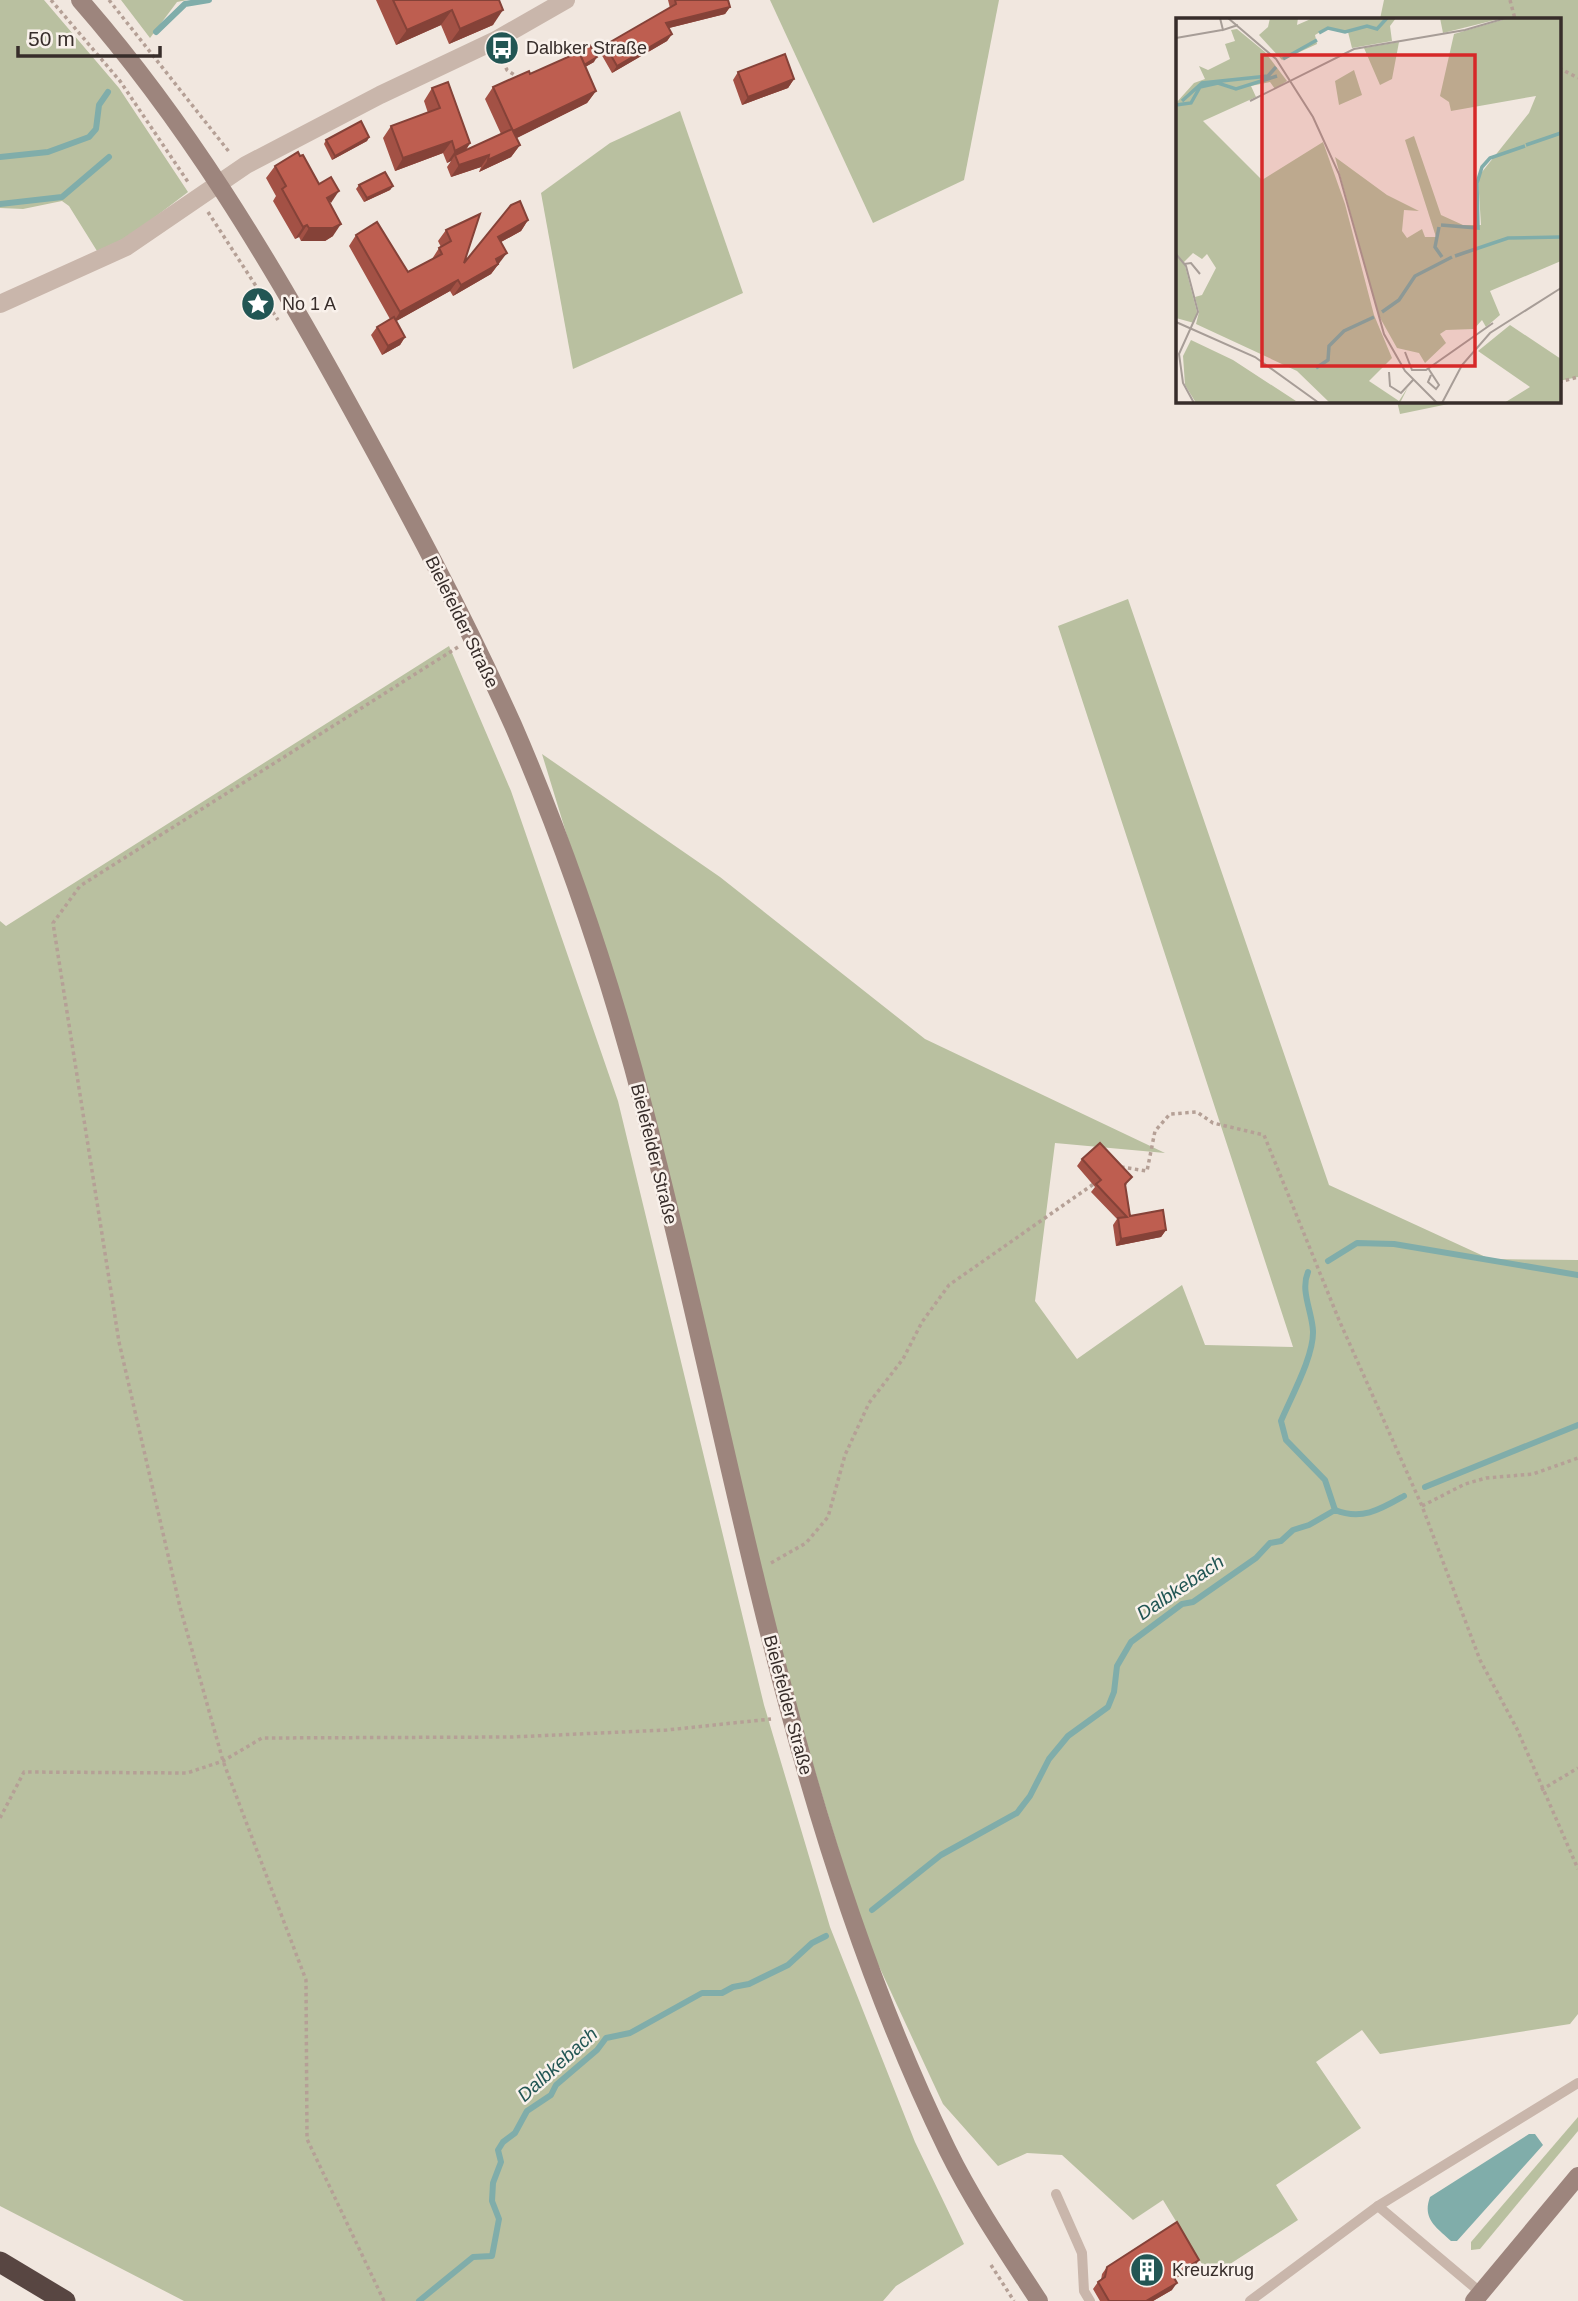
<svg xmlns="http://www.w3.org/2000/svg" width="1578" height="2301" font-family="Arial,sans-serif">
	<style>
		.green { fill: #b9c0a0 }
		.water { fill: #80adaa }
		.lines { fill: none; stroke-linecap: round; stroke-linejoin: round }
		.stream { stroke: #80adaa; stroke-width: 6 }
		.path { stroke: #b5a096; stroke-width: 3.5; stroke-dasharray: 3.5 3.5; stroke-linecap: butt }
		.lane { stroke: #c9b6ab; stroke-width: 10 }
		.street { stroke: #c9b6ab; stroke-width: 18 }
		.secondary { stroke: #9d857d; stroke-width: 18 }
		.highway { stroke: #584642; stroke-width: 21 }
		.wall { fill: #a35145 }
		.shaded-wall { fill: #854238 }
		.building { fill: #be5e50; stroke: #854238; stroke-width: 2 }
		.labels { text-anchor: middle; stroke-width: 5; stroke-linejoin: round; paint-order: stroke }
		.poi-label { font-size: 18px; fill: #372d2a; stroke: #f9f1eb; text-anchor: start }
		.street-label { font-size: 18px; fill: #372d2a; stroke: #f9f1eb }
		.water-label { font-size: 19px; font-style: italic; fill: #225654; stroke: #f9f1eb }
		.inset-river { fill: none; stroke: #80adaa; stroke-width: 3.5 }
		.inset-road { fill: none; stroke: #a79d97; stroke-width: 2 }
		.view { fill: #d62828; fill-opacity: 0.15; stroke: #d62828; stroke-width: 3.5 }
		.inset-edge { fill: none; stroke: #372d2a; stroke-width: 3.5 }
	</style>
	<rect width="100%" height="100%" fill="#f1e7df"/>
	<!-- green -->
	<g class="green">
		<polygon points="0,0 44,0 119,88 188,192 130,236 97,251 69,206 62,201 23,209 0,208"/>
		<polygon points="121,0 187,0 177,2 150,38"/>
		<polygon points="770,0 999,0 964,180 873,223"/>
		<polygon points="1384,0 1578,0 1578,377 1559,381 1559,19 1380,19"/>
		<polygon points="680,111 743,293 573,369 541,193 610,143"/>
		<polygon points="1397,401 1463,401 1400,414"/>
		<polygon points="1128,599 1329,1185 1490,1259 1578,1260 1578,2014 1570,2024 1380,2054 1362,2030 1316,2062 1361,2128 1276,2185 1298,2220 1210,2277 1163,2200 1133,2220 1062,2155 1027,2153 998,2166 943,2104 864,1934 788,1682 645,1091 542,754 720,877 925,1039 1165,1153 1055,1143 1035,1301 1077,1359 1182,1285 1205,1345 1293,1347 1058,626"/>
		<polygon points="449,646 511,791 618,1101 764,1705 830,1927 915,2142 964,2244 896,2286 883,2301 184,2301 0,2206 0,921 6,926"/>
		<polygon points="1578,2117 1578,2131 1480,2249 1471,2250 1471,2242"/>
	</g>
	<!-- water -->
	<path class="water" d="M1529 2134H1535L1543 2145 1457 2241H1451C1436 2227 1422 2219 1430 2197Z"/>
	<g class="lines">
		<!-- stream -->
		<g class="stream">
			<polyline points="156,32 185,4 209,0"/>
			<polyline points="0,157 48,152 89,137 96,129 99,105 108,92"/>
			<polyline points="0,204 62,197 109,157"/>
			<polyline points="1328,1261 1357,1243 1394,1244 1578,1275"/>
			<path d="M1308 1272C1300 1291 1312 1311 1313 1331 1314 1356 1291 1397 1281 1421L1286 1440 1325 1480 1335 1510"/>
			<polyline points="1425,1487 1578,1425"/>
			<path d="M872 1910 941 1855 1017 1813 1030 1796 1049 1759 1068 1736 1108 1707 1114 1692 1117 1666 1131 1642 1182 1604 1193 1602 1256 1558 1270 1543 1281 1541 1293 1530 1309 1525 1335 1510C1362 1521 1381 1509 1404 1496"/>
			<polyline points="419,2301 473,2257 492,2256 499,2219 492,2201 493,2183 501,2162 498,2150 503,2142 515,2133 527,2111 551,2095 556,2085 597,2050 606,2038 630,2033 702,1993 722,1993 733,1987 749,1984 788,1965 812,1943 826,1936"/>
		</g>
		<!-- path -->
		<g class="path">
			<polyline points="51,0 120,81 188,182"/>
			<polyline points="109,0 230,153"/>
			<polyline points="1510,0 1515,19"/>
			<polyline points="500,55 507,70 519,78"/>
			<polyline points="1559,68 1578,78"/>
			<polyline points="208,212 278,320"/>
			<polyline points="1559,382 1578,377"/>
			<polyline points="1121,1167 1147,1171 1155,1131 1170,1114 1197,1112 1213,1123 1264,1135 1339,1320 1422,1506 1480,1660 1517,1729 1578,1869"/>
			<polyline points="1422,1506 1465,1484 1486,1478 1533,1474 1578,1458"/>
			<polyline points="771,1563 806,1543 828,1517 845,1455 869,1403 903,1359 922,1322 949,1285 1095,1183"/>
			<polyline points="1541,1790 1578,1768"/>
			<polyline points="0,1818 24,1772 187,1773 223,1761 262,1738 512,1737 667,1730 771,1719"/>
			<polyline points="991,2265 1014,2301"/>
			<polyline points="384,2301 307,2139 306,1980 223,1761 180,1607 119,1342 53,923 80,886 458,647"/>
		</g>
		<!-- lane -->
		<g class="lane">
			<polyline points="1056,2194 1082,2253 1084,2291 1090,2301"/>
			<polyline points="1378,2206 1480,2292"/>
			<polyline points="1250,2301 1378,2206 1578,2083"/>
		</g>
		<!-- street -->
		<polyline class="street" points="0,304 126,247 246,165 380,95 494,41 566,0"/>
		<!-- secondary -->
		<g class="secondary">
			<path d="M80 0C186 121 269 259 346 399 405 506 463 614 513 725 568 852 613 987 647 1120 737 1467 789 1825 947 2149 973 2202 1007 2252 1039 2301"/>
			<polyline points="1474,2301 1578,2176"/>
		</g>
		<!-- highway -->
		<polyline class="highway" points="0,2262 65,2301"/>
	</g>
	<!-- wall -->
	<g class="wall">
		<polygon points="376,0 499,0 493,25 449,44 441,25 396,45"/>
		<polygon points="668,0 728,0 730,7 725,14 669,28 672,34 667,41 612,73 600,52 605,45 670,8"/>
		<polygon points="574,52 594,62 585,67 596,91 587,103 516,138 520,145 511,157 479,172 481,167 451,177 447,167 451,161 447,163 443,153 395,171 383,138 391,126 428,113 424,101 432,88 470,143 466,150 501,134 485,99 493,87 530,74 572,55"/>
		<polygon points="738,72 794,79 788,88 742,105 733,80"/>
		<polygon points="369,137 367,141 332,160 324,144 326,140"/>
		<polygon points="275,166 330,204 333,236 325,241 301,241 299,237 295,239 273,201 276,196 266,178"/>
		<polygon points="359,185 393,186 390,190 364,202 356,189"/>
		<polygon points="528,220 521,231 501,242 499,264 497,266 491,274 453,296 450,291 396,321 405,337 400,345 382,355 371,335 377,327 390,319 349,246 356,235 408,272 432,259 439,248 441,247 438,241 446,230 464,263"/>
		<polygon points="1082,1159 1127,1184 1125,1186 1130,1216 1166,1230 1161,1237 1116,1246 1113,1225 1117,1219 1091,1192 1095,1187 1077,1166"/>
		<polygon points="1199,2260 1194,2267 1174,2279 1172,2290 1153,2301 1100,2301 1093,2289 1098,2282 1101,2280 1102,2274 1107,2267"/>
	</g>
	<!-- shaded-wall -->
	<g class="shaded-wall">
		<polygon points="730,7 725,14 661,30 666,23"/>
		<polygon points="452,10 441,25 396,45 407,30"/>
		<polygon points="503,10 493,25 449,44 460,29"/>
		<polygon points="672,34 667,41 612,73 617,66"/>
		<polygon points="597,57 594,62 580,70 583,66"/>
		<polygon points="794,79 788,88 742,105 748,97"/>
		<polygon points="596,91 587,103 505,144 513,131"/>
		<polygon points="369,137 367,141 332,160 335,156"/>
		<polygon points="452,141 443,153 395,171 403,158"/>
		<polygon points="470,143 462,156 455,155 451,161 447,163 455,151"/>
		<polygon points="520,145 511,157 479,172 488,160"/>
		<polygon points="489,155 481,167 451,177 459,165"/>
		<polygon points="393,186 390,190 364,202 367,198"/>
		<polygon points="339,191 331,203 327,198"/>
		<polygon points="528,220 521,231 490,248 498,237"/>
		<polygon points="341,224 333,236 325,241 301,241 309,228"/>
		<polygon points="307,225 299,237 295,239 303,227"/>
		<polygon points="507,253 491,274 453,296 461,285 496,259"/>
		<polygon points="458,280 450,291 393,323 400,312"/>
		<polygon points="405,337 400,345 382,355 388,346"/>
		<polygon points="1166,1230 1161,1237 1116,1246 1121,1239"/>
		<polygon points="1199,2260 1194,2267 1168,2283 1173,2276"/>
		<polygon points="1177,2283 1172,2290 1153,2301 1146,2301"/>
	</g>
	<!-- building -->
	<g class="building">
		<polygon points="393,0 499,0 503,10 460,29 452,10 407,30"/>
		<polygon points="675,0 728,0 730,7 666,23 672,34 617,66 605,45 676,4"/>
		<polygon points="589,44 597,57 584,65 579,52 575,54 574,52"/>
		<polygon points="579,52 596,91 513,131 493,87 529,71 530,74"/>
		<polygon points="785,54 794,79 748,97 738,72"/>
		<polygon points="448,82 470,143 455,151 452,141 403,158 391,126 440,108 432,88"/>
		<polygon points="361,121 369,137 335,156 326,140"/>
		<polygon points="512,129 520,145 488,160 489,155 459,165 455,155"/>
		<polygon points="298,152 300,156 303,155 319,184 331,177 339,191 327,198 341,224 333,228 309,228 307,225 303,227 282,189 286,186 275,166"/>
		<polygon points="385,172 393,186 367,198 359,185"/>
		<polygon points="520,201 528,220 498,237 507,253 496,259 498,264 461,285 458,280 400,312 356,235 377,222 408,272 442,254 439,248 451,241 446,230 480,214 464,263 511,205"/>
		<polygon points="394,317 405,337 388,346 377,327"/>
		<polygon points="1100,1143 1132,1177 1125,1184 1130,1216 1163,1210 1166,1230 1121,1239 1118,1218 1127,1217 1096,1184 1101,1180 1082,1159"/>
		<polygon points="1177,2222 1199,2260 1173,2276 1177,2283 1146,2301 1109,2301 1098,2282 1105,2277 1107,2267"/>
	</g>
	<!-- icons -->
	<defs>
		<g id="bus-disc" transform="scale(1.75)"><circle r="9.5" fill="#225654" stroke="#f9f1eb"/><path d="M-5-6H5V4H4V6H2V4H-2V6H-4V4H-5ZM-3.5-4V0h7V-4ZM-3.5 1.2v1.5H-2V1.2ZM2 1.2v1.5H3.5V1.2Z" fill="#fff"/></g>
		<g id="sight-disc" transform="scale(1.75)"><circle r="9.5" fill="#225654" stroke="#f9f1eb"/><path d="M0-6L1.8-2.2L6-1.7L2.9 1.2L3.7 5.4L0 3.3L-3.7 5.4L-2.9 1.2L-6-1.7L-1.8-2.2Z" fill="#fff"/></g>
		<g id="building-disc" transform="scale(1.75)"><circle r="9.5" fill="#225654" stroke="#f9f1eb"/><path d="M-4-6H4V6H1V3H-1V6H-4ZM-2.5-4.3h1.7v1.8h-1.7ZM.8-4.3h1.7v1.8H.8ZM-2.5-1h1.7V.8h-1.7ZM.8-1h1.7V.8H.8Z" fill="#fff"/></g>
	</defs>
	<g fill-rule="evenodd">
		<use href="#bus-disc" x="502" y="48"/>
		<use href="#sight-disc" x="258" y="304"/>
		<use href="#building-disc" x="1147" y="2270"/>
	</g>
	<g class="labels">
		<!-- poi labels -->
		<g class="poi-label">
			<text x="526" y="54">Dalbker Straße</text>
			<text x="282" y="310">No 1 A</text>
			<text x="1172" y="2276">Kreuzkrug</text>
		</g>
		<!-- street labels -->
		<g class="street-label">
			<text transform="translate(462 622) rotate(64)" y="6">Bielefelder Straße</text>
			<text transform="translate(654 1154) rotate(76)" y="6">Bielefelder Straße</text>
			<text transform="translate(788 1705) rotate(75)" y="6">Bielefelder Straße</text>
		</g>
		<!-- water labels -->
		<g class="water-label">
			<text transform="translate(1180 1587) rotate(-34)" y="7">Dalbkebach</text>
			<text transform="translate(557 2064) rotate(-42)" y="7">Dalbkebach</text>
		</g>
	</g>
	<!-- overview -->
	<g transform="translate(1176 18)">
		<rect width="385" height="385" fill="#f1e7df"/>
		<path d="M94 0H122L121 7 137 0H220L214 8 216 23 176 30 172 14 151 10 139 17 141 26 106 42 83 17 92 9ZM264 0H327L267 15ZM333 0H385V243L314 273 324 297 310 309 306 302 298 311 270 312 264 316 270 325 249 345 243 335 221 330 203 298 159 139 211 177 243 193 228 192 226 213 231 220 246 211 249 219H260L229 122 238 118 265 197 287 207H305L302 159 353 95 360 78 275 93 273 84 264 78 278 16ZM61 11 89 34 111 63 99 71 94 64 75 68 80 79 27 103 86 162 147 124 169 186 198 297 216 340 193 363 223 383 232 369 224 385H154L121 353 20 306 23 294 19 279 26 277 40 250 31 236 26 241 17 235 8 244 21 294 18 305 0 300V85L18 65 29 61 23 48 32 52 54 41 49 26 59 23 55 12ZM223 24 216 61 204 67 188 30ZM178 52 186 77 163 87 159 63ZM334 307 385 341V385H328L354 369 302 333ZM15 322 57 342 120 383 20 385 9 367 7 338Z" fill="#b9c0a0"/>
		<path class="inset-river" d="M143 15 152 10 169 14 191 8 201 11 211 0M107 41 141 22M6 83 26 65 92 58 100 49M0 87 15 85 24 69 42 65 60 71 101 58M350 127 385 115M265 207 302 210 301 165 306 149 314 140 349 128M263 209 259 229 266 239M279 238 332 220 385 219M206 294 223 282 239 258 276 239M140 350 152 342 153 328 168 313 198 299"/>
		<path class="inset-road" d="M44 0 47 12 62 7M52 0 100 41 137 99 163 156 208 316 229 353 261 385M0 20 46 12M74 83 178 31 289 12 330 0M0 236 10 248 22 294 3 336 7 365 18 385M8 246 15 245 24 256M0 304 79 339 143 385M229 334 236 352H250L317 305M252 350 263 367 260 371 252 364 255 357M213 354 214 368 225 375 237 362M266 385 286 347 314 315 385 270"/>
		<path class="view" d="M86 37H299V348H86Z"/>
		<rect width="385" height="385" class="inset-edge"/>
	</g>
	<!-- scale -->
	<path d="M18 46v10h142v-10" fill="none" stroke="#372d2a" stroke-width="3.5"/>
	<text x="28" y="46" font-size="21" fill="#372d2a" stroke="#f9f1eb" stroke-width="5" paint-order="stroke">50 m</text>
</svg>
